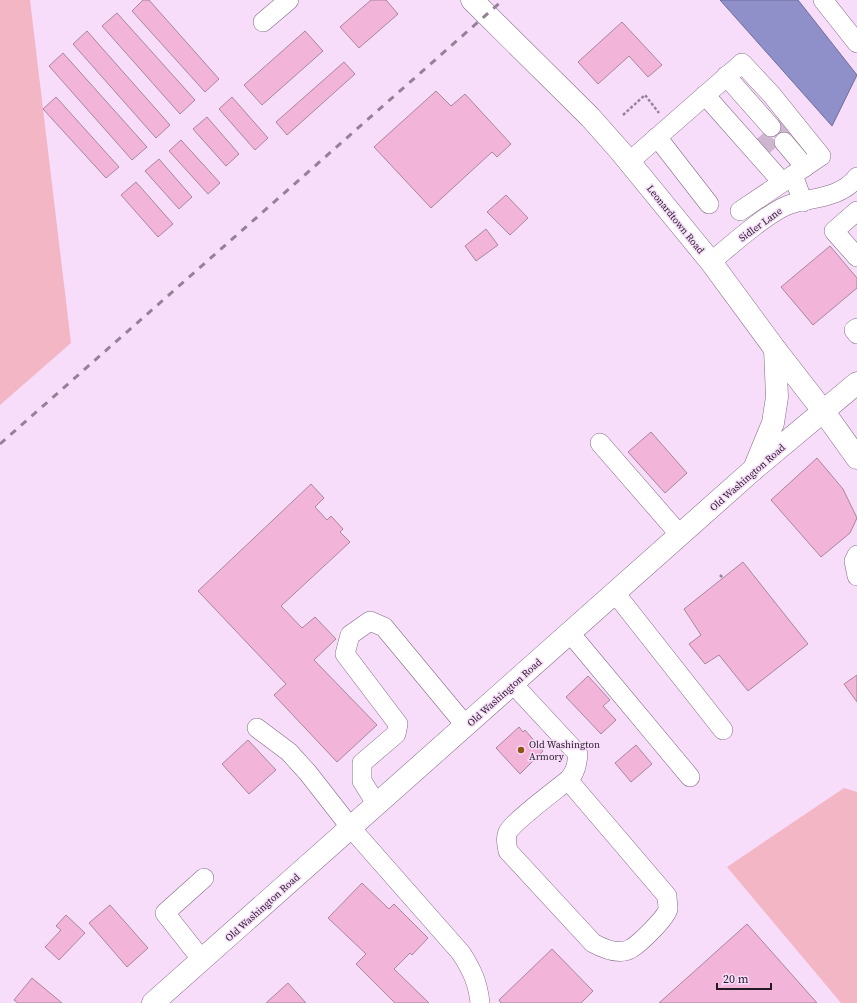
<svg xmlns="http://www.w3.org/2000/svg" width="857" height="1003" font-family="'Source Serif 4',serif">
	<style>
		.green { fill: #f3b6c5 }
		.water { fill: #8f8fca; stroke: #6f6c98 }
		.building { fill: #f3b4da; stroke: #a8869a }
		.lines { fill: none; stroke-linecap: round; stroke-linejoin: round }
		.minor-tunnel { stroke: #ceb6d0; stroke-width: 19; stroke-dasharray: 19 10; stroke-linecap: butt }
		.minor-casing { stroke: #826a84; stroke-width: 20 }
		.major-casing { stroke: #826a84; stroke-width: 23 }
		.highway-casing { stroke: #826a84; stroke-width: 23 }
		.path { stroke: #978499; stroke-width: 2.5; stroke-dasharray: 3 2; stroke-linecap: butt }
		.minor { stroke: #fff; stroke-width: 19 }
		.major { stroke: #fff; stroke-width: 22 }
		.highway { stroke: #fff; stroke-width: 22 }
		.rail { stroke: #948196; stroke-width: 3; stroke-dasharray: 7 7; stroke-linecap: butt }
		.poi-dot { fill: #8f5314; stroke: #f8ddfb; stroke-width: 1.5 }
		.labels { text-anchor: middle; stroke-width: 3; stroke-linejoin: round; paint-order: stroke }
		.street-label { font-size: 10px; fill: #241a25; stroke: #f8ddfb }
		.poi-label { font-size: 10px; fill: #241a25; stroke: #f8ddfb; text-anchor: start }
	</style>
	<rect width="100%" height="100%" fill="#f8ddfb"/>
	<!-- green -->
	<g class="green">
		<polygon points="0,0 30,0 71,343 0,405"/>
		<polygon points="844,788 857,792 857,1003 841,1003 727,867"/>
	</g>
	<!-- water -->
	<polygon class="water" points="720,0 798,0 857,75 832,126"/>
	<!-- building -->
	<g class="building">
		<polygon points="143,0 149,0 219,79 205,92 132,11"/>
		<polygon points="371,0 386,0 398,14 359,48 340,27"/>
		<polygon points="117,13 195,100 180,114 102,26"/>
		<polygon points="622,22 662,65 648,77 629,56 598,84 578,62"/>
		<polygon points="87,31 170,125 156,138 73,44"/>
		<polygon points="305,31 323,51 262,105 244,85"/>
		<polygon points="63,53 147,147 132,160 49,66"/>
		<polygon points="344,62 355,74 287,135 276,122"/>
		<polygon points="436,91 451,106 465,94 511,144 497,157 492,152 431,208 374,147"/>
		<polygon points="56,97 119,167 106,178 43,109"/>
		<polygon points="232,97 268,138 255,150 219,109"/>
		<polygon points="207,117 239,154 226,166 193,129"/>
		<polygon points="181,140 220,183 208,194 169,151"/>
		<polygon points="159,159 192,197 179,209 145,171"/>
		<polygon points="136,182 173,224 158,237 121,195"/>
		<polygon points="506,195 528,218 510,235 487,212"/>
		<polygon points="486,229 498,245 476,261 465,246"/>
		<polygon points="830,246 857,278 857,288 813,325 781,287"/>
		<polygon points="651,432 687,473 665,493 628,452"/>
		<polygon points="817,458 843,489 857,518 850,533 821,557 771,500"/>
		<polygon points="311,484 324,498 315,507 327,520 331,516 343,529 340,532 350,542 281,606 302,628 315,617 336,639 314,660 377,725 337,762 274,695 286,684 198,591"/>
		<polygon points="743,562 808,644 748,691 719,655 705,664 689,644 701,635 684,609"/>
		<polygon points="857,675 857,702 844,684"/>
		<polygon points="588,676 610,700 603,706 616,720 601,734 566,697"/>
		<polygon points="519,727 523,732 525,730 543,751 520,774 496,748"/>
		<polygon points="248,740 276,770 249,794 222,764"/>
		<polygon points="636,745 652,764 631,782 615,763"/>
		<polygon points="362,883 389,909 394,904 428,938 412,955 410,953 394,969 429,1003 395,1003 356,964 366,954 328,918"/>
		<polygon points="110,905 148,948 127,967 89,923"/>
		<polygon points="66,915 85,933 59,960 45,947 61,930 56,926"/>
		<polygon points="747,924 817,1003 659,1003"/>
		<polygon points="552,949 593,991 581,1003 501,1003 499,1000"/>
		<polygon points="32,978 62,1003 18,1003 14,1000"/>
		<polygon points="288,983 306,1003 266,1003"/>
	</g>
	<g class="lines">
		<!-- minor-tunnel -->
		<g class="minor-tunnel">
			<polyline points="778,120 792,136"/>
			<polyline points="759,137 772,152"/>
		</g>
		<!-- minor casing -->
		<g class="minor-casing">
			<g id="minor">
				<polyline points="823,0 857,43"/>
				<polyline points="263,22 289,0"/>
				<polyline points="726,76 771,127"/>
				<polyline points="705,95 782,182"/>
				<polyline points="657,137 709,204"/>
				<polyline points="784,142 805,167"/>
				<polyline points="629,162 742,63 771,94 821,156 793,175 803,202"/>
				<polyline points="740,211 792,176"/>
				<polyline points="857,211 834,231 857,257"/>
				<path d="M711 262C730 246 769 211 791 204 814 197 841 198 857 177"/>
				<polyline points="857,328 854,330 857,334"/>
				<polyline points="600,443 680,535"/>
				<polyline points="857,555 854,561 857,576"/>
				<polyline points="615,593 723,730"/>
				<polyline points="570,633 690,777"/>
				<path d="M513 684 578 754C577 763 576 773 568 780 556 790 514 821 508 832 505 838 507 845 508 851L593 943C604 949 620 956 632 948 640 943 666 918 668 909 668 905 667 900 667 896L568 780"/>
				<path d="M257 728 289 752 308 773 351 828 461 953C472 970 478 983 480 1003"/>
				<polyline points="377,805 362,781 362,763 396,734 398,724 345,654 350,635 370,621 384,627 466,726"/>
				<polyline points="202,960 165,913 204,878"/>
			</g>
		</g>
		<!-- major casing -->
		<g class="major-casing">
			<polyline id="major" points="153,1003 754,469 857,383"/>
		</g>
		<!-- highway casing -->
		<g class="highway-casing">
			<g id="highway">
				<polyline points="472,0 590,117 621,152 711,262 775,349 824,412 857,458"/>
				<polyline points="754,469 773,423 777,397 775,349"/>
			</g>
		</g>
		<!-- path -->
		<g class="path">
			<polyline points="623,115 645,95 659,113"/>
			<polyline points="720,575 723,578"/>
		</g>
		<!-- minor -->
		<use href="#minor" class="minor"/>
		<!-- major -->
		<use href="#major" class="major"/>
		<!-- highway -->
		<use href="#highway" class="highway"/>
		<!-- rail -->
		<polyline class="rail" points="0,444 503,0"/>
	</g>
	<!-- markers -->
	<circle class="poi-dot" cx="521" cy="750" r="4"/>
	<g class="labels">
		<!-- street labels -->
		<g class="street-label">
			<text transform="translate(676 219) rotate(51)" y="4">Leonardtown Road</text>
			<text transform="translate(760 224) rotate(-36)" y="4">Sidler Lane</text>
			<text transform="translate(747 477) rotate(-41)" y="4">Old Washington Road</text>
			<text transform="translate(504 692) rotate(-42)" y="4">Old Washington Road</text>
			<text transform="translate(262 907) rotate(-42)" y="4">Old Washington Road</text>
		</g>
		<!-- poi labels -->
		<g class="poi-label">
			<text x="529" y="748">Old Washington<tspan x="529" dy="12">Armory</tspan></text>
		</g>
	</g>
	<!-- scale -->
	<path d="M717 983v6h54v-6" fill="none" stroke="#241a25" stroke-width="2"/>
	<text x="723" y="983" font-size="12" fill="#241a25" stroke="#f8ddfb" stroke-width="3" paint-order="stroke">20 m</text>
</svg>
